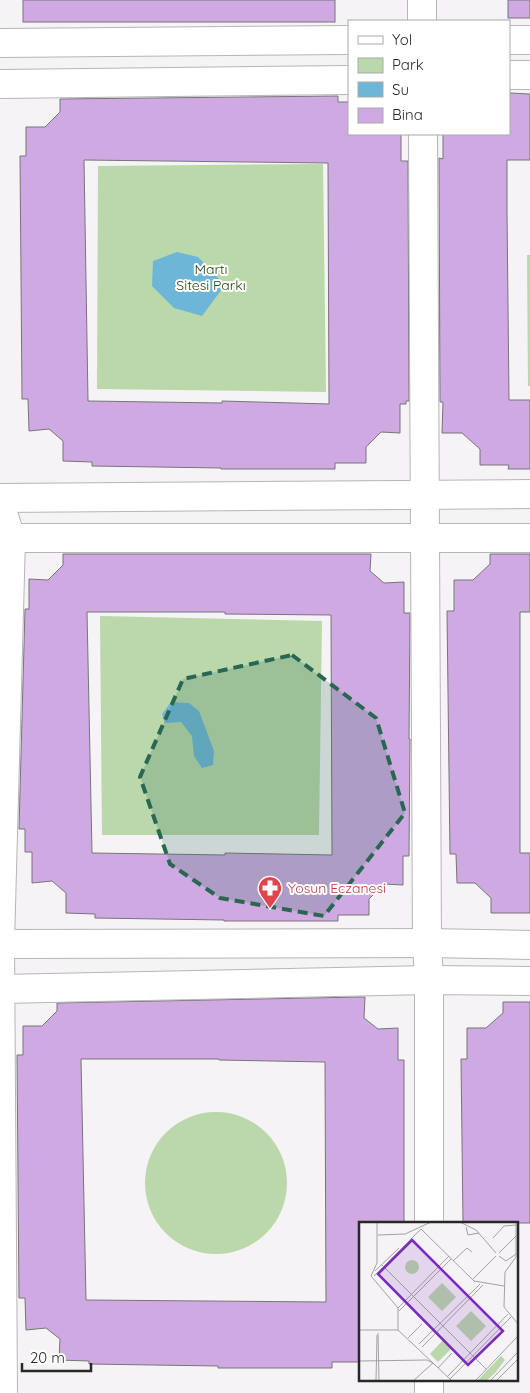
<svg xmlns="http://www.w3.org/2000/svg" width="530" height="1393" font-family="Quicksand,sans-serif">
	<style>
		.green { fill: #bad8aa }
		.water { fill: #6eb6d8 }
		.building { fill: #cfaae2; stroke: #777578; fill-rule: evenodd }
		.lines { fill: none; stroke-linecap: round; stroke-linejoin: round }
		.street-casing { stroke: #b7b5b7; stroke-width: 30 }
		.street { stroke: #fff; stroke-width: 28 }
		.marked { fill: #296753; fill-opacity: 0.2; stroke: #296753; stroke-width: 4; stroke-dasharray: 10 6; stroke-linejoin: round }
		.labels { text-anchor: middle; stroke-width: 4; stroke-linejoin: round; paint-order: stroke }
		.park-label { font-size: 14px; fill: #24460c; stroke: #fff }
		.health-label { font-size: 14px; fill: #be3a42; stroke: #fff; text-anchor: start }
		.inset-road { fill: none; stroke: #a3a2a3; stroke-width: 1 }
		.view { fill: #7b2cbf; fill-opacity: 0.15; stroke: #7b2cbf; stroke-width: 2.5 }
		.inset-edge { fill: none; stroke: #292829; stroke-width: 2.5 }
	</style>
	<rect width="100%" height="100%" fill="#f5f3f5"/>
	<!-- green -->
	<g class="green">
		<polygon points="323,164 326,392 97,389 98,166"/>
		<polygon points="527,255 530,255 530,386 528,386"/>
		<polygon points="100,616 322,621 319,835 102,835"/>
		<circle cx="216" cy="1183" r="71"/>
	</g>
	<!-- water -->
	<g class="water">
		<polygon points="177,252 198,257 225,285 202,316 174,308 152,286 153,261"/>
		<polygon points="171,702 189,703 199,711 214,751 213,765 202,768 194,756 192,736 181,722 165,723 162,714"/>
	</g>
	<!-- building -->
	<g class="building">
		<rect x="23" y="0" width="312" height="22"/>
		<rect x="508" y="0" width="22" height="18"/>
		<polygon points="509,93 530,94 530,160 507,160 507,211 509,400 530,400 530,469 508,469 509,465 480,465 480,449 462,433 442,433 443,402 440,402 439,158 443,159 443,134 509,134"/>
		<path d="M338 96V102H349V134H401V161H408L409 401H406V404H400V433L381 432 366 447V463H335V469H221V468L92 466V462L63 461V441L49 429 29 431 28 399H22L20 156H26V127H45L60 112V99ZM84 160 328 163 329 404 222 401V403L88 401Z"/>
		<path d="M63 554H371L370 571 384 583 404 582V613H410L409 739H410L409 856H403V885L384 884 369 899V915H338V921H224V920L95 918V914L66 913V893L52 881 32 883V852H25V829H19L25 609H29V579L48 580 63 565ZM87 612H225V614L331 615 332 855 225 853V855L92 853Z"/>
		<polygon points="490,554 530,554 530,612 520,612 520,853 530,853 530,913 491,913 491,898 475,883 457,883 456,854 450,854 447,611 454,611 454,580 473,580 490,564"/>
		<path d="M360 997H365L364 1018 378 1029 398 1028V1060H404V1223H360V1362H332V1368H218V1366L89 1364V1361L59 1360 60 1339 46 1328 26 1330 25 1298H19L17 1055H23V1026H42L57 1011V1003ZM81 1059H219V1060L325 1062 326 1302 86 1300Z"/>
		<polygon points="503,1002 530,1002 530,1223 463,1223 461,1059 467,1059 467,1028 486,1028 503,1013"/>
	</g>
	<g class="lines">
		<!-- street casing -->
		<g class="street-casing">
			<g id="street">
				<polyline points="422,0 422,21"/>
				<polyline points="509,40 530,40"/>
				<polyline points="0,43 349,40"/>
				<polyline points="509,75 530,75"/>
				<polyline points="0,84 349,80"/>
				<polyline points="423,134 427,943 429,980 429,1223"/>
				<polyline points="0,498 530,494"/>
				<polyline points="0,504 11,538 0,944 3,1393"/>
				<polyline points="0,538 530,538"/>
				<polyline points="0,944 427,943 530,945"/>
				<polyline points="0,989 429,980 530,981"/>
				<polyline points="429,1393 429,1379"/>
			</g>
		</g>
		<!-- street -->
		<use href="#street" class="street"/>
	</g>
	<!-- marked area -->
	<path class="marked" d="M292 655 376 718 405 813 324 916 220 898 170 864 140 777 183 679Z"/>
	<!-- icons -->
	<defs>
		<g id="pharmacy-pin" transform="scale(1.25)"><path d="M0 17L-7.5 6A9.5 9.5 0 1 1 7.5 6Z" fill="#e0444e" stroke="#fff"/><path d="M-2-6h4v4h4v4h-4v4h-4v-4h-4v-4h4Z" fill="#fff"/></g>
	</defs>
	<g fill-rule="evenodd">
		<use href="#pharmacy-pin" x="270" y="888"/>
	</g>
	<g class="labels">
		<!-- park labels -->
		<g class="park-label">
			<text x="211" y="274">Martı<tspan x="211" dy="16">Sitesi Parkı</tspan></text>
		</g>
		<!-- health labels -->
		<g class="health-label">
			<text x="288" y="893">Yosun Eczanesi</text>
		</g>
	</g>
	<!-- overview -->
	<g transform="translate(359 1222)">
		<rect width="159" height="159" fill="#f5f3f5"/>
		<path d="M46 45a7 7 0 1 1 14 0a7 7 0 1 1-14 0ZM83 61 97 75 83 89 69 75ZM112 89 127 104 112 119 97 104ZM84 118 93 126 79 140 71 132ZM142 134 146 138 136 151 127 159H118Z" fill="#bad8aa"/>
		<path class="inset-road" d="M18 0V41L12 54 39 86V108L93 159M101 0 117 8 137 31M157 0V35M107 5 109 13 120 11M19 13 46 12 72 0M134 16 145 4 157 3M52 17 141 105M140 31 157 14M140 34 147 39 157 32M157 35 146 50 145 85 159 102M94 39 108 26 113 30M23 43 127 147M16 49 40 26M15 54 62 7 115 59 145 64M113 58 137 34M39 86 90 34M40 89 92 37M0 108H39M19 111 20 159M49 116 63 102M60 122 121 62M63 125 124 63M0 139 68 138 74 141 54 159M79 146 93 131M88 155 149 92M91 157 152 95M17 159 18 113M116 159 159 114M131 159 159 130M137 159 159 137"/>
		<path class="view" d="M53 18 144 109 109 143 19 52Z"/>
		<rect width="159" height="159" class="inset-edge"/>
	</g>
	<!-- legend -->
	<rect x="348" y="20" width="162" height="115" fill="#ffffff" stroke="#a9a9a9"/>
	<rect x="358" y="36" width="25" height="8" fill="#ffffff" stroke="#a9a9a9"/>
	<text x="392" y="45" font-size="15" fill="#292829">Yol</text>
	<rect x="358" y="58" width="25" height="15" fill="#bad8aa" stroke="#a9a9a9"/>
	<text x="392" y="70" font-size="15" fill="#292829">Park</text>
	<rect x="358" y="82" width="25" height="15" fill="#6eb6d8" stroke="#a9a9a9"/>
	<text x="392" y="95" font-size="15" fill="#292829">Su</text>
	<rect x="358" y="108" width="25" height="15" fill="#cfaae2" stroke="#a9a9a9"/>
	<text x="392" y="120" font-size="15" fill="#292829">Bina</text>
	<!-- scale -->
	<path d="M22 1363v8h69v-8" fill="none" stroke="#292829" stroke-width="2.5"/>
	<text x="30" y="1363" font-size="15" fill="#292829" stroke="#ffffff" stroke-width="4" paint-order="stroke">20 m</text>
</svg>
